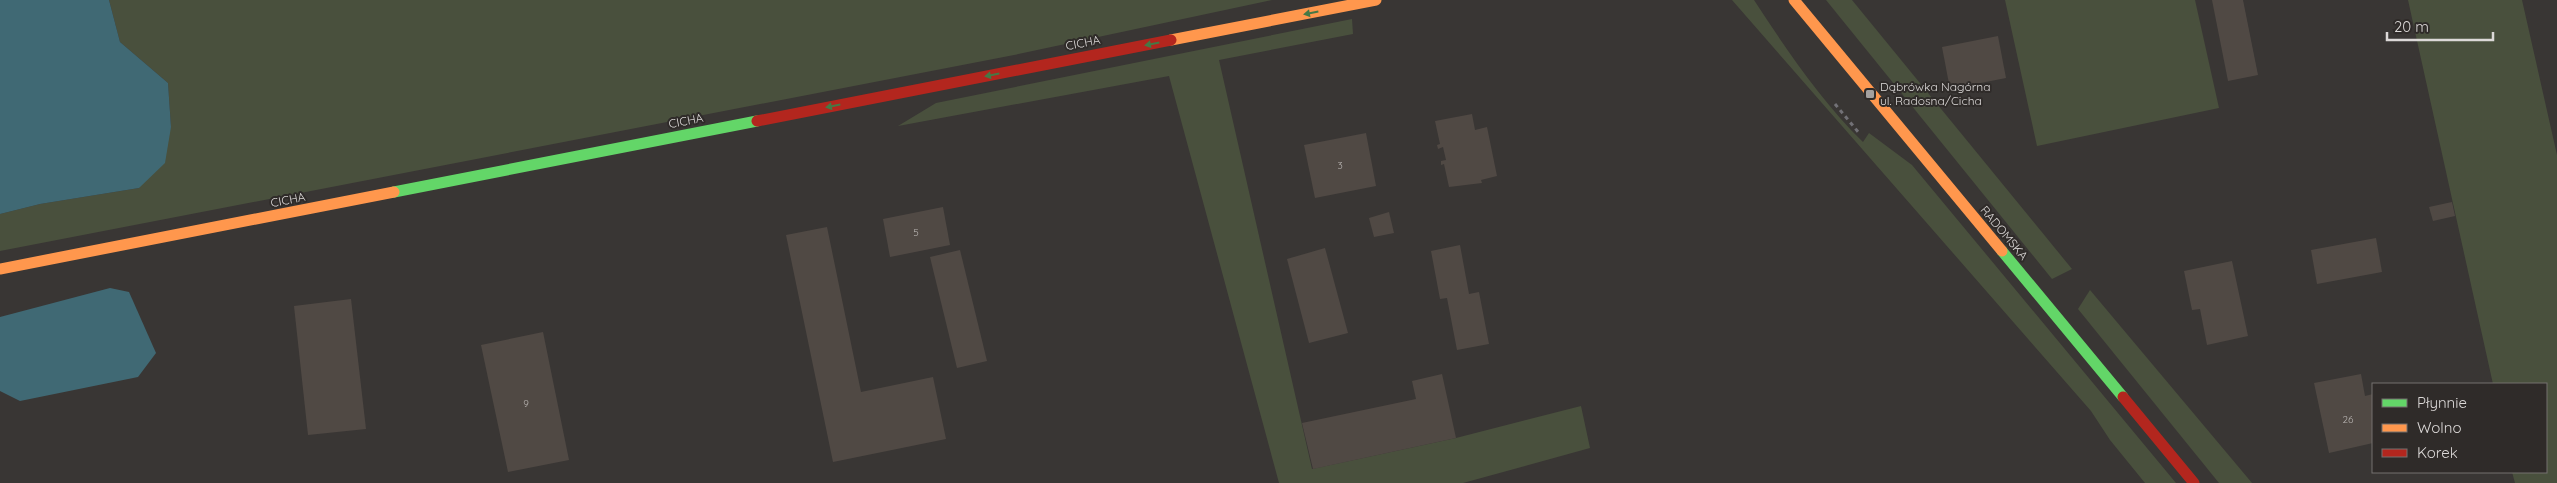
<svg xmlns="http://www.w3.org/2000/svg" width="2557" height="483" font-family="Quicksand,sans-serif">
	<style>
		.green { fill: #49503d }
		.water { fill: #406974 }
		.building { fill: #504944 }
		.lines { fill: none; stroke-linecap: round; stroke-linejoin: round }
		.path { stroke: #727176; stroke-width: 3; stroke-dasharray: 4 4; stroke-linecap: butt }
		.fast { stroke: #63d668; stroke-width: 11 }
		.slow { stroke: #ff974d; stroke-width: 11 }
		.jam { stroke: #b3261e; stroke-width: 11 }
		.oneway { fill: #467845 }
		.poi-dot { fill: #a3a09f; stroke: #2f2b29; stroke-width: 2 }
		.labels { text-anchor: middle; stroke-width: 4; stroke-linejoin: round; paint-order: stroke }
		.number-label { font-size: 10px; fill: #b9b5b3 }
		.street-label { font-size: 12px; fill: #dcd9d8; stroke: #2f2b29 }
		.poi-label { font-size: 12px; fill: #dcd9d8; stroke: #2f2b29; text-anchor: start }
	</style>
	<rect width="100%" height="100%" fill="#393634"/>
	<!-- green -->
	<g class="green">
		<polygon points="109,0 1272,0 1014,55 0,251 0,214 40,204 139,188 171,127 168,83 120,42"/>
		<path d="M1732 0H1754C1786 49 1821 101 1863 142L1869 133 1912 165 2176 483H2145L2110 440 2091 411Z"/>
		<polygon points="1826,0 1852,0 2072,269 2052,279"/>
		<polygon points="2005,0 2195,0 2219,108 2037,146"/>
		<polygon points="2408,0 2522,0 2557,155 2557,483 2515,483 2512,472 2546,472 2546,384 2493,384"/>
		<polygon points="1352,19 1353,34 1219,60 1312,469 1456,438 1581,406 1590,448 1463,483 1279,483 1169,76 898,126 936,103"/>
		<polygon points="2090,290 2252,483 2219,483 2078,309"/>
	</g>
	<!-- water -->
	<g class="water">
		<polygon points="0,0 109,0 120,42 168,83 171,127 165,163 139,188 40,204 0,214"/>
		<polygon points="110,288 129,292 156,353 138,377 20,401 0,391 0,317"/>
	</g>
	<!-- building -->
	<g class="building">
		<polygon points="2212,0 2243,0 2258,75 2228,81"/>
		<polygon points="1998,36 2006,78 1950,89 1942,47"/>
		<polygon points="1472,114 1475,130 1487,127 1497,176 1481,180 1482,183 1449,187 1444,164 1441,165 1441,161 1446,160 1443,147 1438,149 1437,145 1440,144 1435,121"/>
		<polygon points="1366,133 1376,186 1315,198 1304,145"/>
		<polygon points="2452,202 2455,216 2433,221 2429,207"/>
		<polygon points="943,207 950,245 890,257 883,219"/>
		<polygon points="1389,212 1394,233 1374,237 1369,218"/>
		<polygon points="827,227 861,392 933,377 946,439 833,462 786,235"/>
		<polygon points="2376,238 2382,272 2317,284 2311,250"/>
		<polygon points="1460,245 1469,294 1479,292 1489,344 1457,350 1447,298 1440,299 1431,251"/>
		<polygon points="1325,248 1348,333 1309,343 1287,259"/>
		<polygon points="960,250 987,361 957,368 930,257"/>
		<polygon points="2232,261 2248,336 2207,345 2200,309 2192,310 2184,271"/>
		<polygon points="351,299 366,429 308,435 294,306"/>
		<polygon points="543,332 569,460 508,472 481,345"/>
		<polygon points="1442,374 1456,438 1313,469 1302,423 1416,399 1412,381"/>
		<polygon points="2361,374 2365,396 2373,394 2373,443 2329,453 2314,383"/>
	</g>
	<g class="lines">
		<!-- path -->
		<polyline class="path" points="1835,104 1859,133"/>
		<!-- fast -->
		<g class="fast">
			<polyline points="394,192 757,121"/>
			<polyline points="2002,251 2123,397"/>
		</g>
		<!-- slow -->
		<g class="slow">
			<polyline points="1794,0 2002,251"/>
			<polyline points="1171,40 1376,0"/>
			<polyline points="0,269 394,192"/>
		</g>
		<!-- jam -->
		<g class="jam">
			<polyline points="757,121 1171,40"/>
			<polyline points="2123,397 2194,483"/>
		</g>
	</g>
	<!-- one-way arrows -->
	<defs><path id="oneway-solid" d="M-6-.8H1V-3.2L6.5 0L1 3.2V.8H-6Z" transform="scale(1.25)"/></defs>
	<g class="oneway">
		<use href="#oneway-solid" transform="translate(1311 13) rotate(169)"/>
		<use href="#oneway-solid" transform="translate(1152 44) rotate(169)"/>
		<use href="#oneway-solid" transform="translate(992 75) rotate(169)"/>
		<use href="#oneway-solid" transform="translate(833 106) rotate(169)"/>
	</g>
	<!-- markers -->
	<rect class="poi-dot" x="1865" y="89" width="10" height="10" rx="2.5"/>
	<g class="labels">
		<!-- number labels -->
		<g class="number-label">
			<text x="1340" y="169">3</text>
			<text x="916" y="236">5</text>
			<text x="526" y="407">9</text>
			<text x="2348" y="423">26</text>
		</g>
		<!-- street labels -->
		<g class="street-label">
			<text transform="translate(1083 43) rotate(-11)" y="4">CICHA</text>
			<text transform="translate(686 121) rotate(-11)" y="4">CICHA</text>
			<text transform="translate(288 200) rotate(-11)" y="4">CICHA</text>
			<text transform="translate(2004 233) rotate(50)" y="4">RADOMSKA</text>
		</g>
		<!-- poi labels -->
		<g class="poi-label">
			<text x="1880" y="91">Dąbrówka Nagórna<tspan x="1880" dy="14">ul. Radosna/Cicha</tspan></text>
		</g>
	</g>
	<!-- legend -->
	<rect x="2372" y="383" width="175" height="90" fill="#2f2b29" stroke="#74716f"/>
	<rect x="2382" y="399" width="25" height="8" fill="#63d668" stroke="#74716f"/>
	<text x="2417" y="408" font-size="15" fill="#dcd9d8">Płynnie</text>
	<rect x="2382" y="424" width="25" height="8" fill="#ff974d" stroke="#74716f"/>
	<text x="2417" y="433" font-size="15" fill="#dcd9d8">Wolno</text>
	<rect x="2382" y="449" width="25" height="8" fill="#b3261e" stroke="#74716f"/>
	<text x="2417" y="458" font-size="15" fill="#dcd9d8">Korek</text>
	<!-- scale -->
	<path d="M2387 32v8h106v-8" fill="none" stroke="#dcd9d8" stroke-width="2.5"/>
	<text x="2394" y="32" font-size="15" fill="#dcd9d8" stroke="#2f2b29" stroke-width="4" paint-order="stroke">20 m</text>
</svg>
